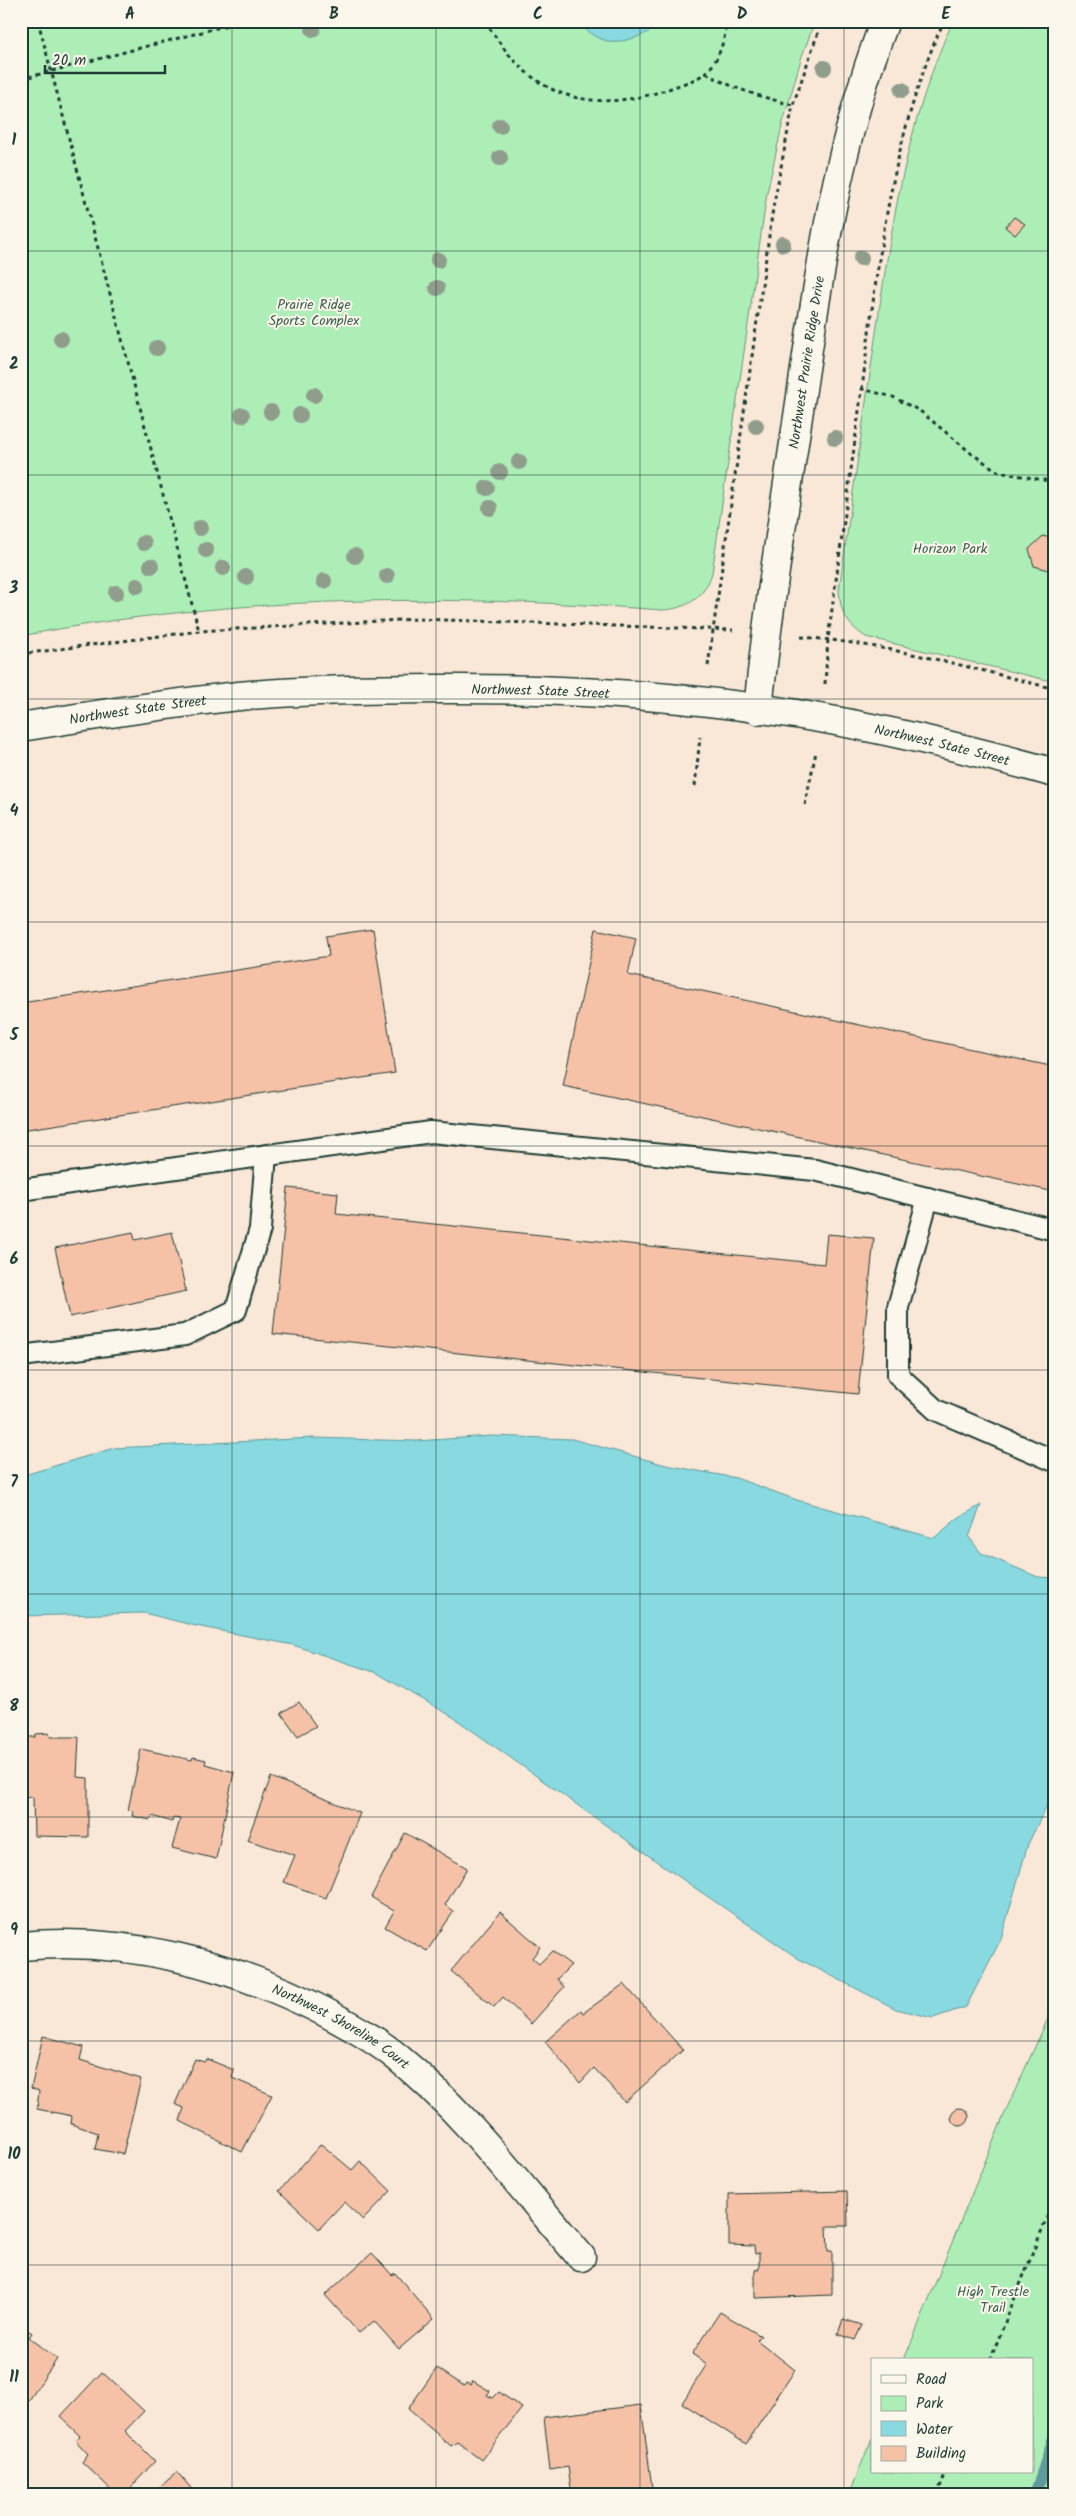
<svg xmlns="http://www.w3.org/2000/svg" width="1076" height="2516" font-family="Kalam,sans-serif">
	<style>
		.green { fill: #adeeb7; stroke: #669676 }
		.water { fill: #88d9e0; stroke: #5e9b9b }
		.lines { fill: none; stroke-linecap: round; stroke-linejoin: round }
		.stream { stroke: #5e9b9b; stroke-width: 12 }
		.building { fill: #f5c1a7; stroke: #1f3d34 }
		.service-casing { stroke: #1f3d34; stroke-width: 24 }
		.minor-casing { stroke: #1f3d34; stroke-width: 31 }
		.tertiary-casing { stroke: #1f3d34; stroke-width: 31 }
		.secondary-casing { stroke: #1f3d34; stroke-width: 31 }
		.path { stroke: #1f3d34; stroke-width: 3; stroke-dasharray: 4 4; stroke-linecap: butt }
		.service { stroke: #fbf7ec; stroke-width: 20 }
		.minor { stroke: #fbf7ec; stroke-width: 28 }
		.tertiary { stroke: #fbf7ec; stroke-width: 28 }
		.secondary { stroke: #fbf7ec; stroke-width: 28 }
		.tree { fill: #909d8c }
		.grid { fill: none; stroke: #1f3d34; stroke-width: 1; stroke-opacity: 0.55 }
		.labels { text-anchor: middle; stroke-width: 4; stroke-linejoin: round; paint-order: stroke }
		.park-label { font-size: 14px; fill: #3b604e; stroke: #fbf7ec }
		.street-label { font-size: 14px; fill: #1f3d34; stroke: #fbf7ec }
		.neatline { fill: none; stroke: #1f3d34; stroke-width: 2 }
		.grid-label { font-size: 16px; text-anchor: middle; font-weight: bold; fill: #1f3d34 }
	</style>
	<rect width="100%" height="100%" fill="#f9e7d7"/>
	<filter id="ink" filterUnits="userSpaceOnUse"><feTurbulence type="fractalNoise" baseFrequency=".02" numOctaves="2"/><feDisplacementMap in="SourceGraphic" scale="10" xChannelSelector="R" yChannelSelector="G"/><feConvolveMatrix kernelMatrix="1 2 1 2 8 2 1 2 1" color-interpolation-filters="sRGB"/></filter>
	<g filter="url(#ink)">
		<!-- green -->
		<g class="green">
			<path d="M21 21H815L801 59 782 126 767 193 712 573C705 597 687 609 662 610 449 594 232 595 21 636Z"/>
			<path d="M953 21H1055V682L866 637C847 625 840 612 839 590 851 506 863 423 875 339 891 230 906 122 953 21Z"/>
			<polygon points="1055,2003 1055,2495 849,2495 872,2438 872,2472 1032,2472 1032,2360 904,2360 1007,2108"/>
		</g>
		<!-- water -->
		<g class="water">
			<path d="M574 21H662C650 35 626 43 608 41 598 40 583 27 574 21Z"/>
			<polygon points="491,1436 572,1439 666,1465 736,1478 797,1500 934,1538 958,1518 981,1505 969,1537 981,1553 1038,1577 1055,1578 1055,1789 1028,1844 1001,1939 966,2007 933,2018 896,2009 799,1959 666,1868 453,1717 377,1673 293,1645 196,1626 144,1613 21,1616 21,1476 114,1448 313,1438 416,1441"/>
		</g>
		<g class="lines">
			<!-- stream -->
			<polyline class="stream" points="1035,2495 1055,2435"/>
		</g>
		<!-- building -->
		<g class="building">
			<polygon points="1014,217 1025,224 1015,235 1005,227"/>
			<polygon points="1043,536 1055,539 1053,571 1034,566 1029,549"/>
			<polygon points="373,929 395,1073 21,1130 21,1003 329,956 326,936"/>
			<polygon points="596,929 636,938 628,975 1055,1067 1055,1192 563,1086"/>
			<polygon points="288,1188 338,1193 336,1214 824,1264 827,1234 874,1238 858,1394 273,1334"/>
			<polygon points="133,1232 135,1240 172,1232 186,1291 70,1317 55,1248"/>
			<polygon points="299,1702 316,1726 298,1736 281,1713"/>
			<polygon points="49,1733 50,1737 79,1737 77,1777 88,1778 88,1837 34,1836 33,1797 21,1798 21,1737 35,1737 36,1734"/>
			<polygon points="141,1749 192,1760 193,1757 206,1760 205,1764 234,1772 216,1859 172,1848 180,1819 173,1818 172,1822 152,1816 150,1820 132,1816 133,1811 128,1810"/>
			<polygon points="271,1777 360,1813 326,1898 284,1882 295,1855 247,1840"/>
			<polygon points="405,1833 467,1868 445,1905 454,1911 427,1951 385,1927 394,1911 371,1897"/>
			<polygon points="500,1912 540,1947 532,1958 539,1964 552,1951 571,1965 557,1979 564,1987 531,2024 503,1997 494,2007 451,1971"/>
			<polygon points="624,1984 683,2050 625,2102 594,2068 580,2083 545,2042 581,2010 583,2013"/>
			<polygon points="43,2036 83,2047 80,2060 141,2079 123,2154 95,2149 98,2133 71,2124 72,2116 37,2109 39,2091 31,2088"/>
			<polygon points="195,2059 204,2062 207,2059 234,2070 232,2078 272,2095 242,2152 180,2121 184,2108 175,2104"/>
			<circle cx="960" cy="2117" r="9"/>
			<polygon points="321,2144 352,2170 360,2161 391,2191 363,2220 344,2202 319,2229 279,2191"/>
			<polygon points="847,2191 848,2226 827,2226 828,2251 832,2251 832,2295 755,2298 755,2270 759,2269 759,2253 755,2254 754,2246 729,2245 729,2194"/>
			<polygon points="372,2253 392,2275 395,2273 434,2319 399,2349 374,2321 359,2333 325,2295"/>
			<polygon points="720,2312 761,2336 757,2340 795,2370 746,2444 682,2403 707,2364 692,2354"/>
			<polygon points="843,2319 862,2325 855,2340 838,2334"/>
			<polygon points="21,2326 32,2333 29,2337 57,2359 21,2412"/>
			<polygon points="437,2368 464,2386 466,2383 471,2385 473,2381 490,2391 487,2395 493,2398 499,2392 522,2408 481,2460 457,2442 451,2446 408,2409"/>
			<polygon points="102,2372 144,2411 125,2431 155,2461 124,2495 117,2495 82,2462 88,2454 76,2441 80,2436 60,2417"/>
			<polygon points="641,2405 653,2495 572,2495 568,2467 550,2470 544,2417"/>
			<polygon points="177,2472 197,2495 151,2495"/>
		</g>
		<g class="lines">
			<!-- service casing -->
			<g class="service-casing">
				<g id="service">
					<polyline points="21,1190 431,1132 815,1170 1055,1230"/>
					<polyline points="928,1198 898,1307 898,1375 936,1410 1052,1460 1055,1458"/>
					<polyline points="21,1356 185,1335 236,1310 260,1229 266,1155"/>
				</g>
			</g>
			<!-- minor casing -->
			<g class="minor-casing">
				<g id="minor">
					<path id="s1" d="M21 1946C125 1936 231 1964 323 2011 349 2025 375 2039 397 2057 467 2114 522 2189 581 2257"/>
				</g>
			</g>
			<!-- tertiary casing -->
			<g class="tertiary-casing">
				<g id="tertiary">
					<path id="s2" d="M758 710C768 607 785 505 800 403 819 272 837 145 885 21"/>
				</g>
			</g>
			<!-- secondary casing -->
			<g class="secondary-casing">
				<g id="secondary">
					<path id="s3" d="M21 727C94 715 166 704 239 696 305 690 372 689 438 689 567 688 698 696 825 719 903 733 979 752 1055 773"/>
				</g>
			</g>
			<!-- path -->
			<g class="path">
				<polyline points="38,21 199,631"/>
				<path d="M485 21C499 43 513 63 535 79 576 109 629 104 674 87 684 83 697 80 705 73 720 61 724 38 728 21"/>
				<path d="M706 73C733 89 762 97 793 105"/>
				<polyline points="21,79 244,21"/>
				<path d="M862 389C877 268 892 132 944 21"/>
				<polyline points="1051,527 1055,517"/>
				<path d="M801 637C887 644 972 668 1055 689"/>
				<polyline points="21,654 199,631 418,619 733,630"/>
				<polyline points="708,666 773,208 793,105 822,21"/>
				<polyline points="825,684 828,639 862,389 893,397 920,411 971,453 999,472 1055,482"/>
				<polyline points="695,786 700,737"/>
				<polyline points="805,805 816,752"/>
				<polyline points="990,2360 1055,2197"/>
				<polyline points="937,2495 946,2472"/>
			</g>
			<!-- service -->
			<use href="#service" class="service"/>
			<!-- minor -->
			<use href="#minor" class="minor"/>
			<!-- tertiary -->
			<use href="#tertiary" class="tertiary"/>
			<!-- secondary -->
			<use href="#secondary" class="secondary"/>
		</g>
		<!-- trees -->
		<g class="tree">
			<circle cx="313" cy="29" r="8"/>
			<circle cx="824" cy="68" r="8"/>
			<circle cx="902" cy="90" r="8"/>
			<circle cx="500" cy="126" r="8"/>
			<circle cx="500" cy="158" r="8"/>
			<circle cx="783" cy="244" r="8"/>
			<circle cx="861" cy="258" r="8"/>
			<circle cx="438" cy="260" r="8"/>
			<circle cx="437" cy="288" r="8"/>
			<circle cx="61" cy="339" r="8"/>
			<circle cx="157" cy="348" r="8"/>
			<circle cx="314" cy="395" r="8"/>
			<circle cx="271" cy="412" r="8"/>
			<circle cx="242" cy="415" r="8"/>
			<circle cx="300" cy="415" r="8"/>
			<circle cx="756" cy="426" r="8"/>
			<circle cx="835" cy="438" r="8"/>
			<circle cx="519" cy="462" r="8"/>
			<circle cx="500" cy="472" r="8"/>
			<circle cx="487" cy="488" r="8"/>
			<circle cx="490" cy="508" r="8"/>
			<circle cx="200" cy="528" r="8"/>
			<circle cx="144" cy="543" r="8"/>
			<circle cx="206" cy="550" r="8"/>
			<circle cx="355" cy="556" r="8"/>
			<circle cx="151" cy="566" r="8"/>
			<circle cx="223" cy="568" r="8"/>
			<circle cx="387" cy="576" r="8"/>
			<circle cx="246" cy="577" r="8"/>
			<circle cx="324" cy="581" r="8"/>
			<circle cx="137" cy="586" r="8"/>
			<circle cx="116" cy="593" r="8"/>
		</g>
	</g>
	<!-- grid -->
	<path class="grid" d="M232 21V2495M436 21V2495M640 21V2495M844 21V2495M21 251H1055M21 475H1055M21 699H1055M21 922H1055M21 1146H1055M21 1370H1055M21 1594H1055M21 1817H1055M21 2041H1055M21 2265H1055"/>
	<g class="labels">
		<!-- park labels -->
		<g class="park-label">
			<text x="314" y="309">Prairie Ridge<tspan x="314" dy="16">Sports Complex</tspan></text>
			<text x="950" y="553">Horizon Park</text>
			<text x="993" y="2296">High Trestle<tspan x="993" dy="16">Trail</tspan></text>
		</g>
		<!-- street labels -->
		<g class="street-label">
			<text dy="5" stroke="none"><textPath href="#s2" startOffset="351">Northwest Prairie Ridge Drive</textPath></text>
			<text dy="5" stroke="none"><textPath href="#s3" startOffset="522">Northwest State Street</textPath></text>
			<text dy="5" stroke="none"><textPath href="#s3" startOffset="118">Northwest State Street</textPath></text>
			<text dy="5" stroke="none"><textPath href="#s3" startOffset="928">Northwest State Street</textPath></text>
			<text dy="5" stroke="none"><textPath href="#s1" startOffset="336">Northwest Shoreline Court</textPath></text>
		</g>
	</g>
	<!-- margin -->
	<rect width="1076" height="2516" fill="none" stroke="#fbf7ec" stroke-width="55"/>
	<!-- legend -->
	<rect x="871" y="2358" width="162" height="115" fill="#fbf7ec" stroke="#a3ada2"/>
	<rect x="881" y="2375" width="25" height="8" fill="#fbf7ec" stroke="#a3ada2"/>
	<text x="916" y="2384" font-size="15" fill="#1f3d34">Road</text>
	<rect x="881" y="2396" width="25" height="15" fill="#adeeb7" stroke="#a3ada2"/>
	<text x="916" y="2408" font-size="15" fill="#1f3d34">Park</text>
	<rect x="881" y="2421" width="25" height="15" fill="#88d9e0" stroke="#a3ada2"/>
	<text x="916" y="2434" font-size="15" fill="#1f3d34">Water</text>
	<rect x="881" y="2446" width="25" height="15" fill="#f5c1a7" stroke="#a3ada2"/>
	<text x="916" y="2458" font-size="15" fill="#1f3d34">Building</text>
	<!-- scale -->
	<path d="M45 65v8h120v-8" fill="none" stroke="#1f3d34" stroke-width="2.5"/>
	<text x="52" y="65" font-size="15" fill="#1f3d34" stroke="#fbf7ec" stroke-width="4" paint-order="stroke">20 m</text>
	<rect x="28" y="28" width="1020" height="2460" class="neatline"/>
	<g class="grid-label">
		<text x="130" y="19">A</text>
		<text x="334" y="19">B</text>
		<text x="538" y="19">C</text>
		<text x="742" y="19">D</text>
		<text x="946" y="19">E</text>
		<text x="14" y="145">1</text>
		<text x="14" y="369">2</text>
		<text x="14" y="593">3</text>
		<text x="14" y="816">4</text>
		<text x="14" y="1040">5</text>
		<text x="14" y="1264">6</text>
		<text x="14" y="1487">7</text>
		<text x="14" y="1711">8</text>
		<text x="14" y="1935">9</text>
		<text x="14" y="2159">10</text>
		<text x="14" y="2382">11</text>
	</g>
</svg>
